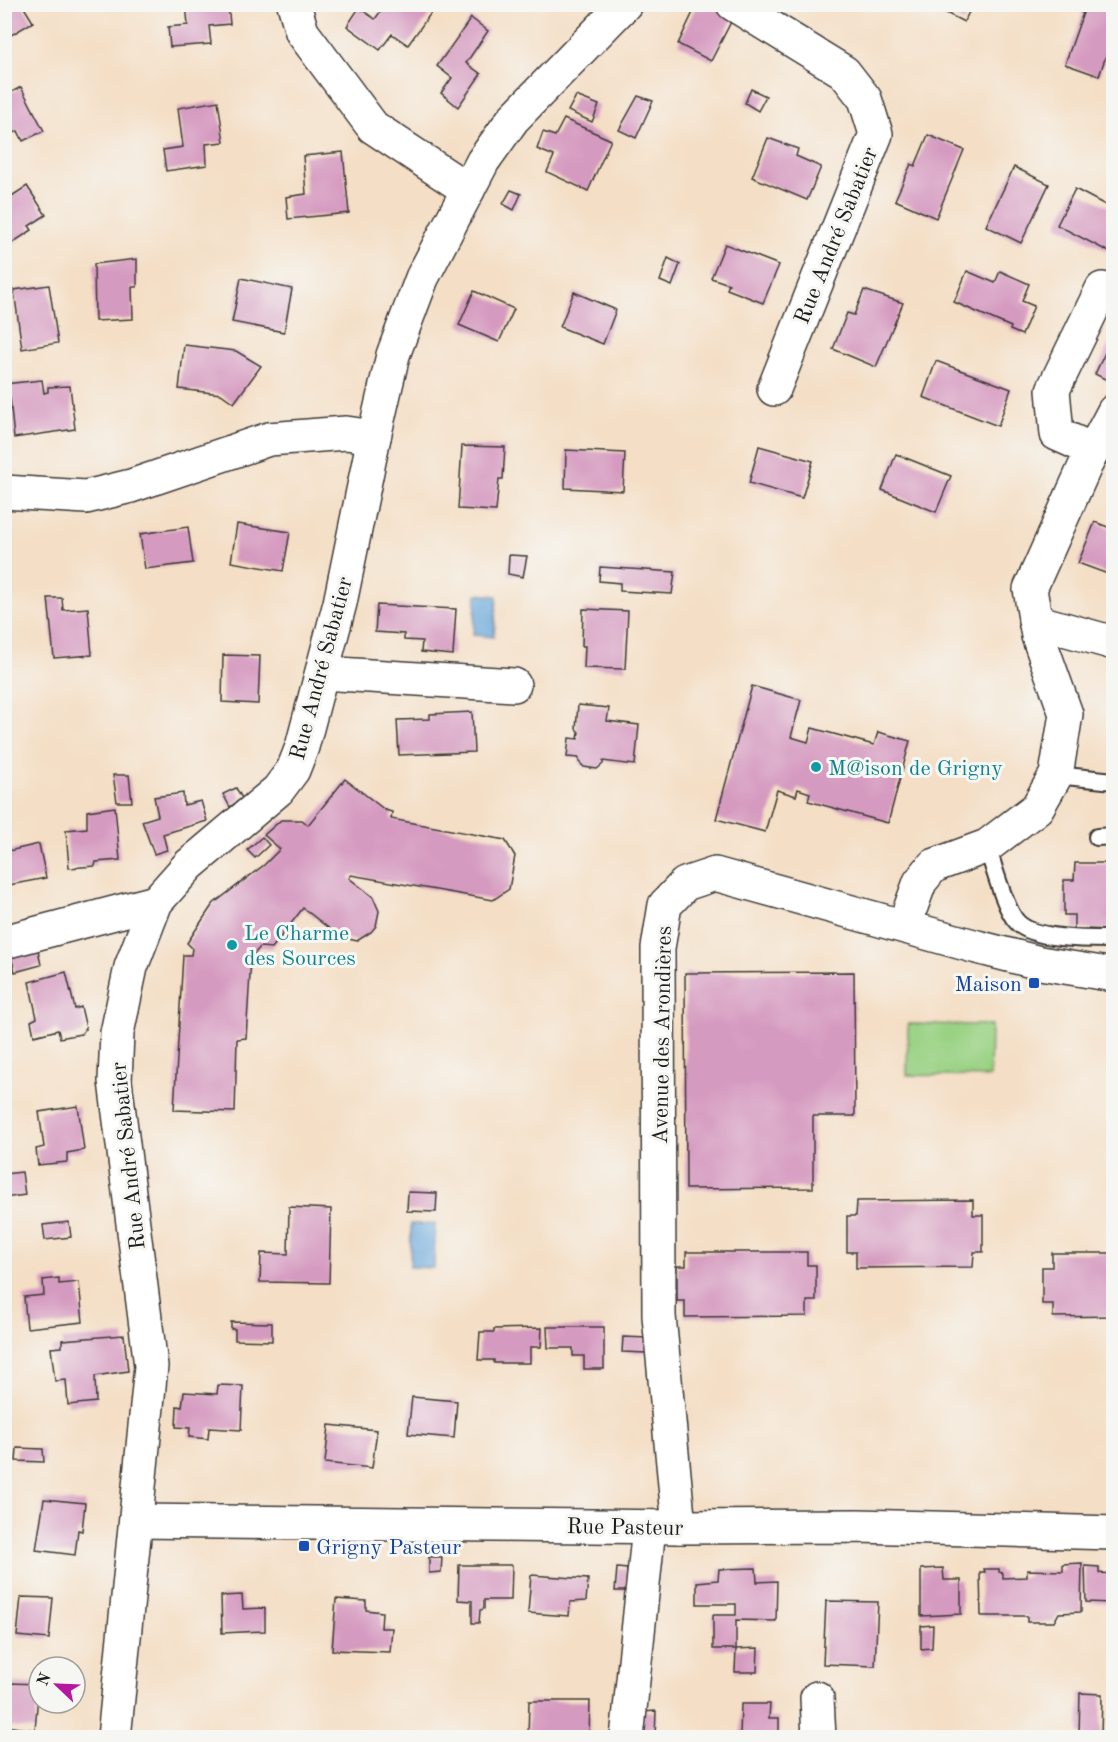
<svg xmlns="http://www.w3.org/2000/svg" width="1118" height="1742" font-family="'Old Standard TT',serif">
	<style>
		.green { fill: #9ad284; stroke: #5b7750; stroke-width: 1.5 }
		.water { fill: #69a7db; stroke: #42627c; stroke-width: 1.5 }
		.building { fill: #d59ac0 }
		.lines { fill: none; stroke-linecap: round; stroke-linejoin: round }
		.service-casing { stroke: #3c3935; stroke-width: 20 }
		.minor-casing { stroke: #3c3935; stroke-width: 36 }
		.service { stroke: #fff; stroke-width: 16 }
		.minor { stroke: #fff; stroke-width: 33 }
		.culture-dot { fill: #0f9aa8; stroke: #f6f6f2; stroke-width: 2 }
		.transit-dot { fill: #1a4fb4; stroke: #f6f6f2; stroke-width: 2 }
		.labels { text-anchor: middle; stroke-width: 6; stroke-linejoin: round; paint-order: stroke }
		.street-label { font-size: 22px; fill: #1c1c1c; stroke: #f6f6f2 }
		.culture-label { font-size: 22px; fill: #0d838f; stroke: #f6f6f2; text-anchor: start }
		.transit-label { font-size: 22px; fill: #164399; stroke: #f6f6f2; text-anchor: end }
	</style>
	<rect width="100%" height="100%" fill="#f6f6f2"/>
	<filter id="ink" filterUnits="userSpaceOnUse"><feTurbulence type="fractalNoise" baseFrequency=".0167" numOctaves="2"/><feDisplacementMap in="SourceGraphic" scale="12" xChannelSelector="R" yChannelSelector="G"/><feConvolveMatrix kernelMatrix="1 2 1 2 8 2 1 2 1" color-interpolation-filters="sRGB"/></filter>
	<filter id="wash" filterUnits="userSpaceOnUse"><feTurbulence type="fractalNoise" baseFrequency=".008" numOctaves="4" result="noise"/><feDisplacementMap in="SourceGraphic" scale="24" xChannelSelector="R" yChannelSelector="G"/><feGaussianBlur stdDeviation="1.35" result="paint"/><feColorMatrix in="noise" values="0 0 0 0 0 0 0 0 0 0 0 0 0 0 0 0 0 1.4 0 .05"/><feComposite in="paint" operator="in"/></filter>
	<g filter="url(#wash)">
		<rect width="100%" height="100%" fill="#f4dec5"/>
		<!-- green -->
		<polygon class="green" points="908,1024 991,1025 990,1077 907,1075"/>
		<!-- water -->
		<g class="water">
			<polygon points="477,594 497,596 494,637 473,635"/>
			<polygon points="411,1224 435,1224 434,1268 410,1267"/>
		</g>
		<g id="blocks">
			<!-- building -->
			<g class="building">
				<polygon points="4,4 22,4 33,22 6,38 9,45 4,48"/>
				<polygon points="186,4 228,4 230,24 209,26 211,44 170,47 168,27 188,25"/>
				<polygon points="386,4 420,4 431,13 408,45 392,34 380,50 347,26 359,8 375,19"/>
				<polygon points="697,4 710,4 734,16 711,61 678,44"/>
				<polygon points="928,4 973,4 964,22"/>
				<polygon points="1061,4 1113,4 1113,36 1099,76 1065,64 1083,13"/>
				<polygon points="471,18 488,31 466,63 481,74 458,107 441,93 452,78 437,66"/>
				<polygon points="21,87 44,131 23,141 18,131 4,137 4,96"/>
				<polygon points="751,89 766,96 758,111 745,103"/>
				<polygon points="576,96 599,105 592,122 568,111"/>
				<polygon points="638,96 653,101 636,138 619,130"/>
				<polygon points="218,101 224,142 206,144 207,165 166,171 163,150 183,147 178,108"/>
				<polygon points="564,119 611,140 588,191 547,172 554,156 537,149 543,132 555,136"/>
				<polygon points="928,135 964,150 936,218 895,200 911,164 915,166"/>
				<polygon points="768,138 798,149 796,156 821,167 807,200 752,177"/>
				<polygon points="343,152 349,213 288,219 286,197 306,194 303,156"/>
				<polygon points="1014,167 1049,184 1021,243 986,226"/>
				<polygon points="27,186 46,215 29,226 32,230 9,245 4,238 4,201"/>
				<polygon points="1075,189 1113,209 1113,254 1057,225"/>
				<polygon points="511,190 521,194 514,210 503,204"/>
				<polygon points="725,244 779,265 763,303 727,289 729,284 711,278"/>
				<polygon points="668,258 680,264 672,286 660,281"/>
				<polygon points="137,259 137,287 132,287 133,319 95,321 94,264"/>
				<polygon points="967,271 995,283 1000,271 1029,284 1022,301 1034,306 1022,335 1010,330 1011,327 954,302"/>
				<polygon points="241,278 292,289 284,332 232,322"/>
				<polygon points="49,285 58,343 22,349 14,290"/>
				<polygon points="864,290 903,303 876,367 833,349 847,313 854,315"/>
				<polygon points="474,291 514,309 499,342 459,325"/>
				<polygon points="574,292 616,310 603,344 560,327"/>
				<polygon points="1113,336 1113,383 1095,374"/>
				<polygon points="184,345 236,351 261,366 234,403 221,394 179,389"/>
				<polygon points="936,361 1011,389 998,426 923,397"/>
				<polygon points="42,380 44,393 48,392 48,387 70,386 75,429 14,438 10,398 6,398 4,384"/>
				<polygon points="462,446 505,447 503,479 499,479 496,511 458,509"/>
				<polygon points="759,446 813,461 802,498 749,483"/>
				<polygon points="566,450 625,453 623,491 565,488"/>
				<polygon points="896,454 951,476 936,512 882,490"/>
				<polygon points="1095,522 1113,529 1113,576 1078,563"/>
				<polygon points="237,524 290,532 283,571 231,562"/>
				<polygon points="188,527 193,563 145,569 140,534"/>
				<polygon points="509,555 527,556 523,577 508,574"/>
				<polygon points="600,567 675,572 672,594 620,591 620,583 599,581"/>
				<polygon points="48,598 62,598 63,610 88,608 92,655 54,658"/>
				<polygon points="377,605 456,609 453,655 421,652 422,641 404,640 404,634 375,632"/>
				<polygon points="583,609 628,611 625,669 584,668 585,646 582,646"/>
				<polygon points="223,655 260,656 258,704 222,702"/>
				<polygon points="752,686 801,700 791,737 808,742 812,728 874,745 878,732 910,741 888,823 808,801 810,793 798,789 796,796 777,790 765,832 716,819"/>
				<polygon points="578,705 609,708 607,721 639,725 635,765 603,761 603,764 597,769 584,767 579,762 579,758 567,757 569,738 578,739 579,732 576,729"/>
				<polygon points="472,712 474,752 399,755 397,720 430,719 430,714"/>
				<polygon points="113,775 129,775 132,802 117,802"/>
				<polygon points="345,779 385,810 392,812 391,819 505,840 515,856 509,889 493,900 351,875 349,878 373,897 379,911 376,926 371,932 357,941 340,937 303,908 272,948 260,947 251,958 246,1038 237,1039 235,1112 174,1110 183,955 191,955 192,948 187,943 213,904 264,865 280,849 264,835 281,820 302,820 308,825"/>
				<polygon points="236,788 242,798 230,807 223,794"/>
				<polygon points="183,793 184,805 201,801 207,821 163,834 167,850 154,854 142,821 158,816 154,797"/>
				<polygon points="115,807 120,860 96,862 95,866 69,868 66,830 87,828 87,811"/>
				<polygon points="262,837 269,845 255,858 247,850"/>
				<polygon points="39,844 46,878 4,886 4,852"/>
				<polygon points="1075,863 1113,863 1113,930 1074,929 1074,915 1064,915 1064,880 1074,880"/>
				<polygon points="37,945 41,965 15,972 10,952"/>
				<polygon points="66,972 75,1009 81,1007 86,1028 81,1034 60,1038 58,1030 34,1036 31,1021 37,1018 29,982"/>
				<polygon points="854,972 855,1116 813,1116 813,1188 686,1189 685,973"/>
				<polygon points="78,1106 84,1150 67,1153 67,1162 38,1165 36,1149 44,1147 39,1112"/>
				<polygon points="22,1172 25,1195 4,1198 4,1174"/>
				<polygon points="408,1192 437,1193 436,1212 407,1211"/>
				<polygon points="973,1200 973,1215 983,1215 983,1252 974,1252 973,1267 856,1268 856,1252 847,1252 847,1216 856,1216 857,1201"/>
				<polygon points="289,1207 331,1209 329,1283 260,1282 261,1253 288,1254"/>
				<polygon points="69,1222 71,1237 45,1240 43,1225"/>
				<polygon points="686,1252 807,1252 807,1265 816,1265 816,1301 807,1301 807,1316 685,1317 685,1301 677,1301 677,1266 686,1266"/>
				<polygon points="1052,1253 1113,1253 1113,1316 1053,1317 1053,1304 1042,1304 1042,1267 1052,1267"/>
				<polygon points="59,1278 59,1284 79,1282 83,1322 27,1328 24,1297 44,1295 43,1280"/>
				<polygon points="231,1322 272,1323 272,1341 235,1340 235,1329 231,1329"/>
				<polygon points="547,1327 604,1327 604,1369 584,1369 584,1356 573,1356 573,1348 548,1348"/>
				<polygon points="542,1328 541,1347 530,1347 530,1363 494,1363 494,1360 478,1360 480,1332 494,1332 494,1329"/>
				<polygon points="124,1335 128,1371 95,1376 96,1402 68,1405 66,1380 55,1381 51,1348 62,1347 62,1340"/>
				<polygon points="623,1337 647,1338 646,1353 622,1352"/>
				<polygon points="218,1385 243,1386 241,1430 209,1428 208,1439 189,1437 190,1428 176,1427 177,1406 182,1407 184,1392 217,1394"/>
				<polygon points="412,1397 457,1401 454,1438 408,1434"/>
				<polygon points="329,1425 377,1430 372,1468 325,1463"/>
				<polygon points="17,1448 43,1449 44,1462 16,1461"/>
				<polygon points="44,1499 85,1503 82,1531 78,1530 75,1555 36,1550"/>
				<polygon points="429,1557 442,1557 441,1572 429,1573"/>
				<polygon points="1082,1563 1081,1612 1059,1613 1054,1622 1027,1622 1027,1616 981,1616 980,1572 985,1572 984,1569 999,1569 999,1572 1003,1573 1003,1578 1027,1577 1027,1570 1063,1571 1063,1564"/>
				<polygon points="459,1565 512,1565 511,1600 484,1600 484,1609 480,1610 479,1623 472,1623 472,1601 458,1600"/>
				<polygon points="1085,1566 1099,1567 1099,1573 1113,1574 1113,1603 1086,1602"/>
				<polygon points="617,1568 627,1569 626,1591 615,1591"/>
				<polygon points="756,1568 757,1582 777,1581 776,1621 736,1620 736,1649 758,1648 757,1672 735,1672 736,1649 713,1649 713,1615 736,1615 736,1604 697,1604 697,1582 718,1580 719,1569"/>
				<polygon points="943,1568 944,1580 961,1580 961,1614 921,1616 921,1569"/>
				<polygon points="531,1575 588,1579 586,1601 570,1602 569,1616 528,1613"/>
				<polygon points="242,1595 243,1609 265,1608 265,1631 222,1633 221,1596"/>
				<polygon points="21,1597 53,1598 49,1639 17,1636"/>
				<polygon points="336,1599 366,1601 366,1610 382,1612 381,1628 392,1628 390,1652 332,1650"/>
				<polygon points="826,1601 878,1602 875,1666 823,1664"/>
				<polygon points="933,1625 932,1648 921,1649 921,1626"/>
				<polygon points="9,1683 39,1684 35,1730 4,1726 4,1699 7,1699"/>
				<polygon points="1080,1693 1102,1694 1101,1737 1084,1737 1085,1734 1079,1734"/>
				<polygon points="529,1701 590,1701 589,1737 528,1737"/>
				<polygon points="741,1704 770,1704 769,1718 779,1718 779,1737 740,1737"/>
				<polygon points="656,1711 655,1737 642,1737 642,1712"/>
			</g>
		</g>
	</g>
	<g filter="url(#ink)">
		<use href="#blocks" fill-opacity="0" stroke="#3c3935" stroke-width="1.5"/>
		<g class="lines">
			<!-- service casing -->
			<g class="service-casing">
				<g id="service">
					<polyline points="1056,775 1114,781"/>
					<polyline points="1097,837 1114,836"/>
					<path d="M987 846C993 864 1005 911 1018 923 1035 940 1090 939 1114 939"/>
				</g>
			</g>
			<!-- minor casing -->
			<g class="minor-casing">
				<g id="minor">
					<polyline points="294,4 302,32 373,127 468,190"/>
					<polyline points="733,4 844,72 865,99 876,134 774,389"/>
					<polyline points="1093,450 1057,434 1053,390 1102,289"/>
					<polyline points="4,492 86,497 131,486 269,439 346,433 374,437"/>
					<polyline points="1035,621 1114,643"/>
					<polyline points="322,673 514,685"/>
					<polyline points="904,926 920,882 933,866 987,846 1037,808 1056,775 1066,714 1038,636 1030,589 1086,464 1114,411"/>
					<polyline points="4,942 156,902"/>
					<polyline points="136,1521 679,1527 858,1526 1114,1533"/>
					<polyline points="679,1527 659,1316 658,948 665,905 685,884 715,874 977,947 1040,963 1114,975"/>
					<polyline points="817,1698 819,1738"/>
					<polyline points="114,1738 151,1366 115,1081 117,1033 131,967 156,902 189,865 278,790 293,770 302,747 340,603 374,437 393,355 422,278 483,161 513,119 625,4"/>
					<polyline points="627,1738 649,1527"/>
				</g>
			</g>
			<!-- service -->
			<use href="#service" class="service"/>
			<!-- minor -->
			<use href="#minor" class="minor"/>
		</g>
	</g>
	<!-- markers -->
	<g class="culture-dot">
		<circle cx="816" cy="767" r="6"/>
		<circle cx="232" cy="945" r="6"/>
	</g>
	<g class="transit-dot">
		<rect x="1028" y="977" width="12" height="12" rx="3"/>
		<rect x="298" y="1540" width="12" height="12" rx="3"/>
	</g>
	<g class="labels">
		<!-- street labels -->
		<g class="street-label">
			<text transform="translate(835 235) rotate(-68)" y="8">Rue André Sabatier</text>
			<text transform="translate(320 668) rotate(-75)" y="8">Rue André Sabatier</text>
			<text transform="translate(661 1035) rotate(-89)" y="8">Avenue des Arondières</text>
			<text transform="translate(127 1156) rotate(-96)" y="8">Rue André Sabatier</text>
			<text transform="translate(625 1526) rotate(1)" y="8">Rue Pasteur</text>
		</g>
		<!-- culture labels -->
		<g class="culture-label">
			<text x="828" y="775">M@ison de Grigny</text>
			<text x="244" y="940">Le Charme<tspan x="244" dy="25">des Sources</tspan></text>
		</g>
		<!-- transit labels -->
		<g class="transit-label">
			<text x="1022" y="991">Maison</text>
			<text x="316" y="1554" text-anchor="start">Grigny Pasteur</text>
		</g>
	</g>
	<!-- margin -->
	<rect width="1118" height="1742" fill="none" stroke="#f6f6f2" stroke-width="24"/>
	<!-- north arrow -->
	<g transform="translate(57 1685) rotate(293)"><circle r="28" fill="#f6f6f2" stroke="#9f9f9c" stroke-width="1.5"/>
	<path d="M0-4.5L10 22L0 15L-10 22Z" fill="#b5179e"/>
	<text y="-9" font-size="16" font-weight="bold" text-anchor="middle" fill="#1c1c1c">N</text>
	</g>
</svg>
